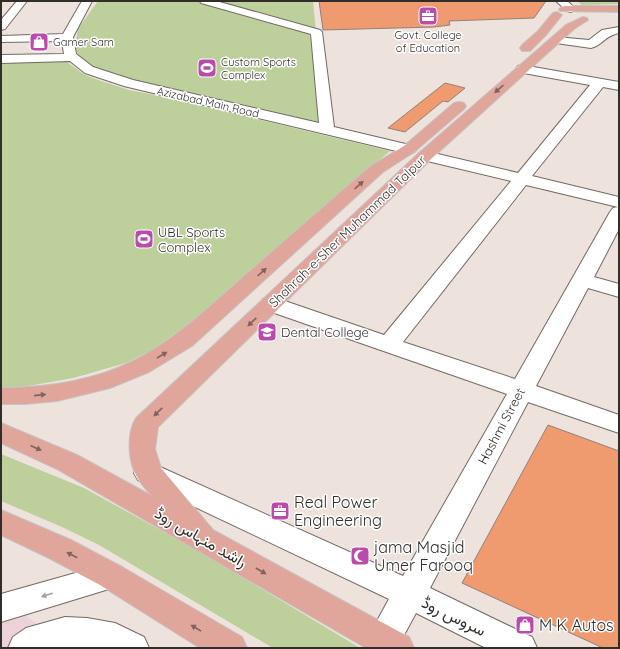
<svg xmlns="http://www.w3.org/2000/svg" width="620" height="649" font-family="Quicksand,Vazirmatn,sans-serif">
	<style>
		.industrial { fill: #edd3d9 }
		.green { fill: #bdcf9b }
		.building { fill: #f09a6f; stroke: #8d837e }
		.lines { fill: none; stroke-linecap: round; stroke-linejoin: round }
		.minor-casing { stroke: #736964; stroke-width: 2 }
		.major-casing { stroke: #c5c4c4; stroke-width: 2 }
		.minor { fill: #fff; fill-rule: evenodd }
		.major { fill: #e0a69c; fill-rule: evenodd }
		.oneway { fill: #80635e }
		.oneway2 { fill: #a2a0a0 }
		.labels { text-anchor: middle; stroke-width: 3; stroke-linejoin: round; paint-order: stroke }
		.far-poi-label { font-size: 11px; fill: #312d2b; stroke: #fff; text-anchor: start }
		.far-street-label { font-size: 11px; fill: #312d2b; stroke: #fff }
		.street-label { font-size: 13px; fill: #312d2b; stroke: #fff }
		.poi-label { font-size: 13px; fill: #312d2b; stroke: #fff; text-anchor: start }
		.near-poi-label { font-size: 16px; fill: #312d2b; stroke: #fff; text-anchor: start }
		.near-street-label { font-size: 16px; fill: #312d2b; stroke: #fff }
	</style>
	<rect width="100%" height="100%" fill="#eee2dc"/>
	<!-- industrial -->
	<polygon class="industrial" points="1,599 73,648 1,648"/>
	<!-- green -->
	<g class="green">
		<polygon points="98,1 313,1 325,126 111,75 80,61 75,46 78,29"/>
		<polygon points="577,1 619,1 619,4 582,5"/>
		<polygon points="64,60 85,75 101,81 129,90 160,96 390,151 185,327 150,351 126,363 73,378 23,387 1,387 1,62"/>
		<polygon points="1,454 84,488 204,554 360,648 273,648 99,545 62,527 1,501"/>
	</g>
	<!-- building -->
	<g class="building">
		<polygon points="319,1 546,1 534,18 449,21 450,25 434,27 323,30"/>
		<polygon points="445,83 465,88 448,102 443,101 405,132 388,128"/>
		<polygon points="548,425 619,451 619,648 603,648 462,583"/>
	</g>
	<g class="lines">
		<!-- minor casing -->
		<g class="minor-casing">
			<g id="minor">
				<polygon points="17,1 27,1 5,29 1,30 1,20"/>
				<polygon points="82,1 92,1 73,37 76,54 93,67 133,80 319,123 311,34 201,3 200,1 216,1 320,30 322,32 334,127 414,146 417,149 414,152 409,154 124,86 85,73 70,61 1,63 1,55 64,54 62,41 1,42 1,36 63,34"/>
				<polygon points="556,1 567,1 576,9 571,12 567,11"/>
				<path d="M619 27V33C604 36 603 45 591 48L556 43 552 42 550 40 552 38 556 37 589 40 602 30Z"/>
				<path d="M522 65 619 82V90L603 87 532 176 619 197V229L594 277 619 284V297L588 288 536 386 619 415V433L528 402 430 588 532 637 537 648H486L416 613 397 648H369L366 641 389 599 138 480 134 473 138 466 148 463 158 466 403 576 507 394 263 309 260 304 263 299 271 298 279 299 384 335 511 181 419 159 417 156 419 153 425 151 518 173 590 85 518 72 516 69 518 66ZM526 185 618 207 613 208 610 212 515 379 403 342Z"/>
				<polygon points="111,563 122,567 127,576 122,585 1,622 1,594"/>
				<polygon points="65,617 87,618 115,623 144,637 149,648 8,648 13,637 26,628"/>
			</g>
		</g>
		<!-- major casing -->
		<g class="major-casing">
			<g id="major">
				<polygon points="564,6 619,6 619,12 560,11 559,9"/>
				<polygon points="557,12 562,15 546,35 530,51 522,51 520,48 522,45 538,31 553,13"/>
				<path d="M583 17 587 18 588 20 574 29 431 159 158 427 155 449 161 468 213 530 409 637 414 648H366L57 469 1 443V423L77 455 152 496C146 489 139 482 135 473 128 457 127 433 136 418L419 153 566 25Z"/>
				<path d="M459 102 464 103 466 106 464 109 414 152 383 172 192 346 149 372 110 388 57 401 25 404H1V388C45 388 93 381 133 361 175 340 207 309 241 279 285 241 328 203 371 166L404 146 454 103Z"/>
				<polygon points="1,510 71,540 122,567 242,637 247,648 200,648 100,585 49,558 1,535"/>
			</g>
		</g>
		<!-- minor -->
		<use href="#minor" class="minor"/>
		<!-- major -->
		<use href="#major" class="major"/>
	</g>
	<!-- one-way arrows -->
	<defs><path id="oneway-solid" d="M-6-.8H1V-3.2L6.5 0L1 3.2V.8H-6Z"/></defs>
	<g class="oneway">
		<use href="#oneway-solid" transform="translate(499 89) rotate(138)"/>
		<use href="#oneway-solid" transform="translate(359 185) rotate(-42)"/>
		<use href="#oneway-solid" transform="translate(262 272) rotate(-42)"/>
		<use href="#oneway-solid" transform="translate(252 322) rotate(136)"/>
		<use href="#oneway-solid" transform="translate(162 355) rotate(-31)"/>
		<use href="#oneway-solid" transform="translate(40 395) rotate(-6)"/>
		<use href="#oneway-solid" transform="translate(158 412) rotate(136)"/>
		<use href="#oneway-solid" transform="translate(36 448) rotate(25)"/>
		<use href="#oneway-solid" transform="translate(72 555) rotate(-152)"/>
		<use href="#oneway-solid" transform="translate(261 571) rotate(30)"/>
		<use href="#oneway-solid" transform="translate(196 628) rotate(-149)"/>
	</g>
	<use class="oneway2" href="#oneway-solid" transform="translate(47 595) rotate(163)"/>
	<!-- icons -->
	<defs>
		<g id="office-square" transform="scale(1)"><rect x="-9" y="-9" width="18" height="18" rx="4" fill="#ba4baa" stroke="#fff"/><path d="M-6-3h4V-5.5h4V-3h4V5H-6ZM-1-4.5V-3h2v-1.5ZM-6 0V1H6V0Z" fill="#fff"/></g>
		<g id="shop-square" transform="scale(1)"><rect x="-9" y="-9" width="18" height="18" rx="4" fill="#ba4baa" stroke="#fff"/><path d="M-5-2.5h2.3a2.7 3.5 0 0 1 5.4 0H5L5.5 6h-11ZM-1.5-2.5h3a1.5 2.3 0 0 0-3 0Z" fill="#fff"/></g>
		<g id="stadium-square" transform="scale(1)"><rect x="-9" y="-9" width="18" height="18" rx="4" fill="#ba4baa" stroke="#fff"/><path d="M0-5a6.5 5 0 1 0 0 10a6.5 5 0 1 0 0-10ZM-3.5-1.8h7v3.6h-7Z" fill="#fff"/></g>
		<g id="university-square" transform="scale(1)"><rect x="-9" y="-9" width="18" height="18" rx="4" fill="#ba4baa" stroke="#fff"/><path d="M0-5L7-2L0 1L-7-2ZM-4 1L0 2.5L4 1V4Q0 6-4 4Z" fill="#fff"/></g>
		<g id="mosque-square" transform="scale(1)"><rect x="-9" y="-9" width="18" height="18" rx="4" fill="#ba4baa" stroke="#fff"/><path d="M3.5-4.9A6 6 0 1 0 3.5 4.9A5 5 0 1 1 3.5-4.9Z" fill="#fff"/></g>
	</defs>
	<g fill-rule="evenodd">
		<use href="#office-square" x="428" y="16"/>
		<use href="#shop-square" x="39" y="42"/>
		<use href="#stadium-square" x="207" y="68"/>
		<use href="#stadium-square" x="144" y="239"/>
		<use href="#university-square" x="267" y="332"/>
		<use href="#office-square" x="280" y="511"/>
		<use href="#mosque-square" x="360" y="556"/>
		<use href="#shop-square" x="525" y="625"/>
	</g>
	<g class="labels">
		<!-- far-poi labels -->
		<g class="far-poi-label">
			<text x="428" y="39" text-anchor="middle">Govt. College<tspan x="428" dy="13">of Education</tspan></text>
			<text x="53" y="46">Gamer Sam</text>
			<text x="221" y="66">Custom Sports<tspan x="221" dy="13">Complex</tspan></text>
		</g>
		<!-- far-street labels -->
		<g class="far-street-label">
			<text transform="translate(208 102) rotate(13)" y="4">Azizabad Main Road</text>
		</g>
		<!-- street labels -->
		<g class="street-label">
			<text transform="translate(347 231) rotate(-44)" y="5">Shahrah-e-Sher Muhammad Talpur</text>
			<text transform="translate(501 426) rotate(-62)" y="5">Hashmi Street</text>
		</g>
		<!-- poi labels -->
		<g class="poi-label">
			<text x="158" y="237">UBL Sports<tspan x="158" dy="15">Complex</tspan></text>
			<text x="281" y="337">Dental College</text>
		</g>
		<!-- near-poi labels -->
		<g class="near-poi-label">
			<text x="294" y="508">Real Power<tspan x="294" dy="18">Engineering</tspan></text>
			<text x="374" y="553">jama Masjid<tspan x="374" dy="18">Umer Farooq</tspan></text>
			<text x="539" y="631">M K Autos</text>
		</g>
		<!-- near-street labels -->
		<g class="near-street-label">
			<text transform="translate(201 537) rotate(30)" y="6">راشد منہاس روڈ</text>
			<text transform="translate(454 616) rotate(26)" y="6">سروس روڈ</text>
		</g>
	</g>
	<!-- border -->
	<rect width="620" height="649" fill="none" stroke="#312d2b" stroke-width="4"/>
</svg>
